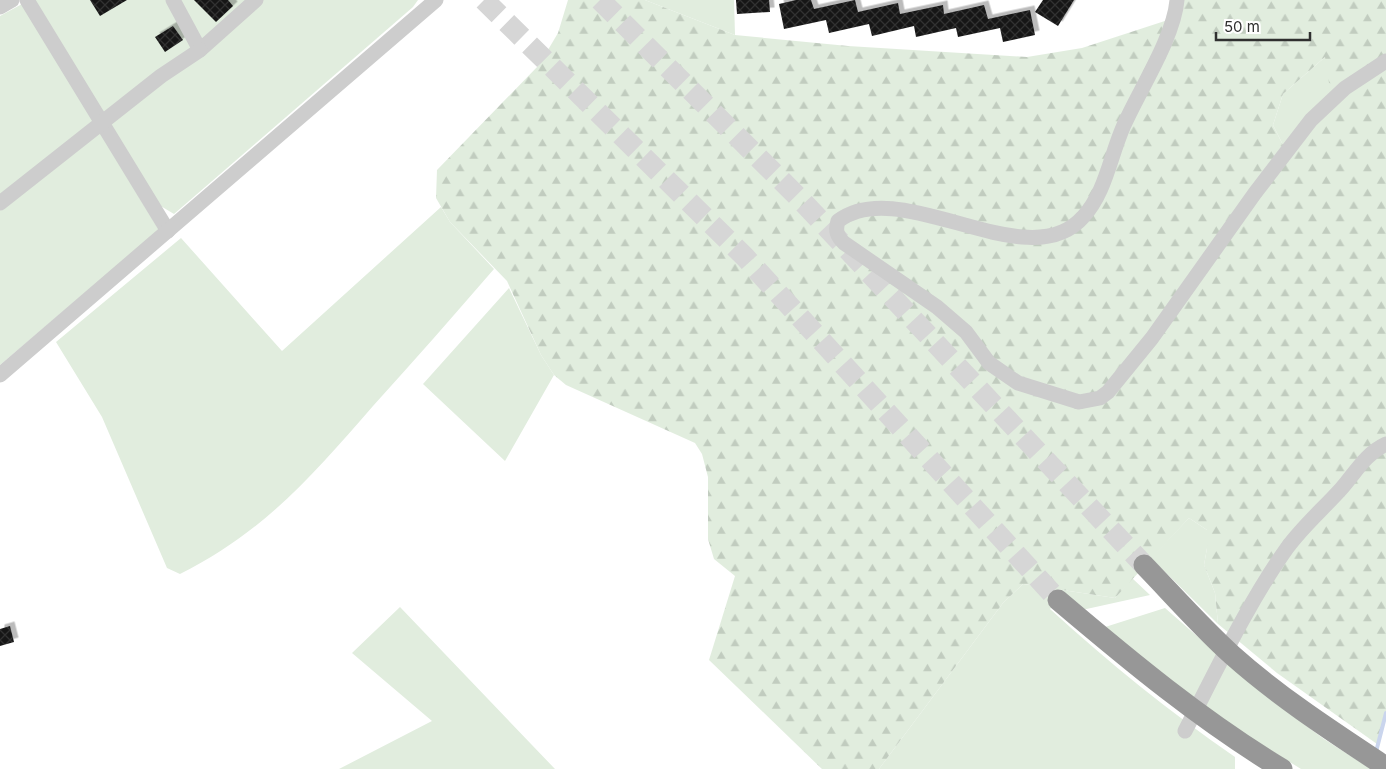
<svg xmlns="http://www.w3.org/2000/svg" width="1386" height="769" font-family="Inter,sans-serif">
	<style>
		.grass { fill: #e1edde }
		.forest { fill: url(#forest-firs); fill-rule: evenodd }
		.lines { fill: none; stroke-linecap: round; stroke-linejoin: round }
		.stream { stroke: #cad5ed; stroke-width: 4 }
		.building { fill: url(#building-cross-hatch); filter: url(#shadow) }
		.highway-tunnel { stroke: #d6d6d6; stroke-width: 21; stroke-dasharray: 21 11; stroke-linecap: butt }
		.minor { stroke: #cdcdcd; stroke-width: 15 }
		.highway { stroke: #979797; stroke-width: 21 }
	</style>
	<defs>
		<pattern id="forest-firs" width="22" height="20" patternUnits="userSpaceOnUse" patternTransform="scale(1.25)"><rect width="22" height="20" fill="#e1edde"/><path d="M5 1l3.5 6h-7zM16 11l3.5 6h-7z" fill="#c1ccbf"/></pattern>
		<pattern id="building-cross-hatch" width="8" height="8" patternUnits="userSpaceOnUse" patternTransform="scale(1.25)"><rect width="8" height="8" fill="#171717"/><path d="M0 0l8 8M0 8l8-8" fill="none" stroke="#303030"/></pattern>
		<filter id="shadow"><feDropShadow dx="4.5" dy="-4.5" stdDeviation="0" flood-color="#0004"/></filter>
	</defs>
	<rect width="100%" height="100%" fill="#fff"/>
	<!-- grass -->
	<g class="grass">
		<polygon points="35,0 418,0 413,7 174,214 159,205"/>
		<polygon points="645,0 734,0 735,35"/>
		<polygon points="22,4 159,230 0,365 0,16"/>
		<polygon points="1325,57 1345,88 1286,151 1273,125 1283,94"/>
		<path d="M441 207 450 222 494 269C454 315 414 361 373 406 312 476 264 532 180 574L167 568 102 417 56 342 181 238 282 351Z"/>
		<polygon points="509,288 541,355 554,375 505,461 423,384"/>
		<polygon points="1189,518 1207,530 1207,548 1204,565 1215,593 1218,624 1151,558"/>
		<path d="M1132 578 1150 595 1082 610 1058 600 1050 609C1109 663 1170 712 1235 757V769H879L1003 603 1023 584 1115 598Z"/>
		<polygon points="400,607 555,769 339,769 432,721 352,653"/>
		<polygon points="1165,608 1262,693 1324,739 1371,769 1301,769 1229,724 1102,628"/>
	</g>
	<!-- forest -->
	<path class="forest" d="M568 0H645L735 35 848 46 1027 57 1082 48 1174 18 1177 0H1386V713L1377 744 1277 673 1218 624 1215 593 1204 565 1207 548V530L1189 518 1115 598 1023 584 1003 603 879 769H822L709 660 735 576 714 559 708 539V477L702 454 695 443 566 385 554 375 541 355 507 281 450 222 436 198 437 170 539 65 558 33ZM1325 57 1329 83 1345 87 1286 151 1273 125 1283 94Z"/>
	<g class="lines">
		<!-- stream -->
		<polyline class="stream" points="1376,752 1386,713"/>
	</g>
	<!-- building -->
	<g class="building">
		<polygon points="90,0 127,0 100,16"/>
		<polygon points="194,0 228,0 233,6 216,22"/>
		<polygon points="736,0 769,0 770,12 737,14"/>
		<polygon points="796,0 811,0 814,9 855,0 858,12 898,3 900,14 943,5 944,14 984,5 988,19 1030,10 1035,35 1003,42 1000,28 958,37 956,28 916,37 914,26 872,36 869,24 829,33 826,20 784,29 779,4"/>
		<polygon points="1043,0 1074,0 1058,26 1035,12"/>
		<polygon points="173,26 183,40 165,52 155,37"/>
		<polygon points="10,626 14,642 0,646 0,629"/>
	</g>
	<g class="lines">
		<!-- highway-tunnel -->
		<g class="highway-tunnel">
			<polyline points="484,0 745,257 1058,600"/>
			<polyline points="600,0 801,200 1144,565"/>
		</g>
		<!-- minor -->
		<g class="minor">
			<polyline points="27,0 168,231"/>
			<polyline points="173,0 200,50 256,0"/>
			<path d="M1177 0C1174 37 1140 89 1124 125 1110 156 1106 192 1083 217 1028 280 901 173 838 221 835 231 837 236 844 243L937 307 966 332 989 363 1018 383 1079 402 1100 398 1108 392 1152 338 1255 193 1311 120 1345 88 1386 61"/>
			<polyline points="0,7 12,0"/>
			<polyline points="0,203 161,76 200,50"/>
			<polyline points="0,375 436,0"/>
			<path d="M1185 731C1216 671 1248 603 1287 548 1303 526 1323 509 1341 489 1356 472 1365 454 1386 444"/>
		</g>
		<!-- highway -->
		<g class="highway">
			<path d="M1144 565C1173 595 1201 627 1232 655 1279 697 1333 732 1386 767"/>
			<path d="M1058 600C1130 661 1201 720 1282 769"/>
		</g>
	</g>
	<!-- scale -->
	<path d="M1216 32v8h94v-8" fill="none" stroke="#303030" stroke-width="2.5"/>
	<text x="1224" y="32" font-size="15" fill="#303030" stroke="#ffffff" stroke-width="4" paint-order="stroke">50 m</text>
</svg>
